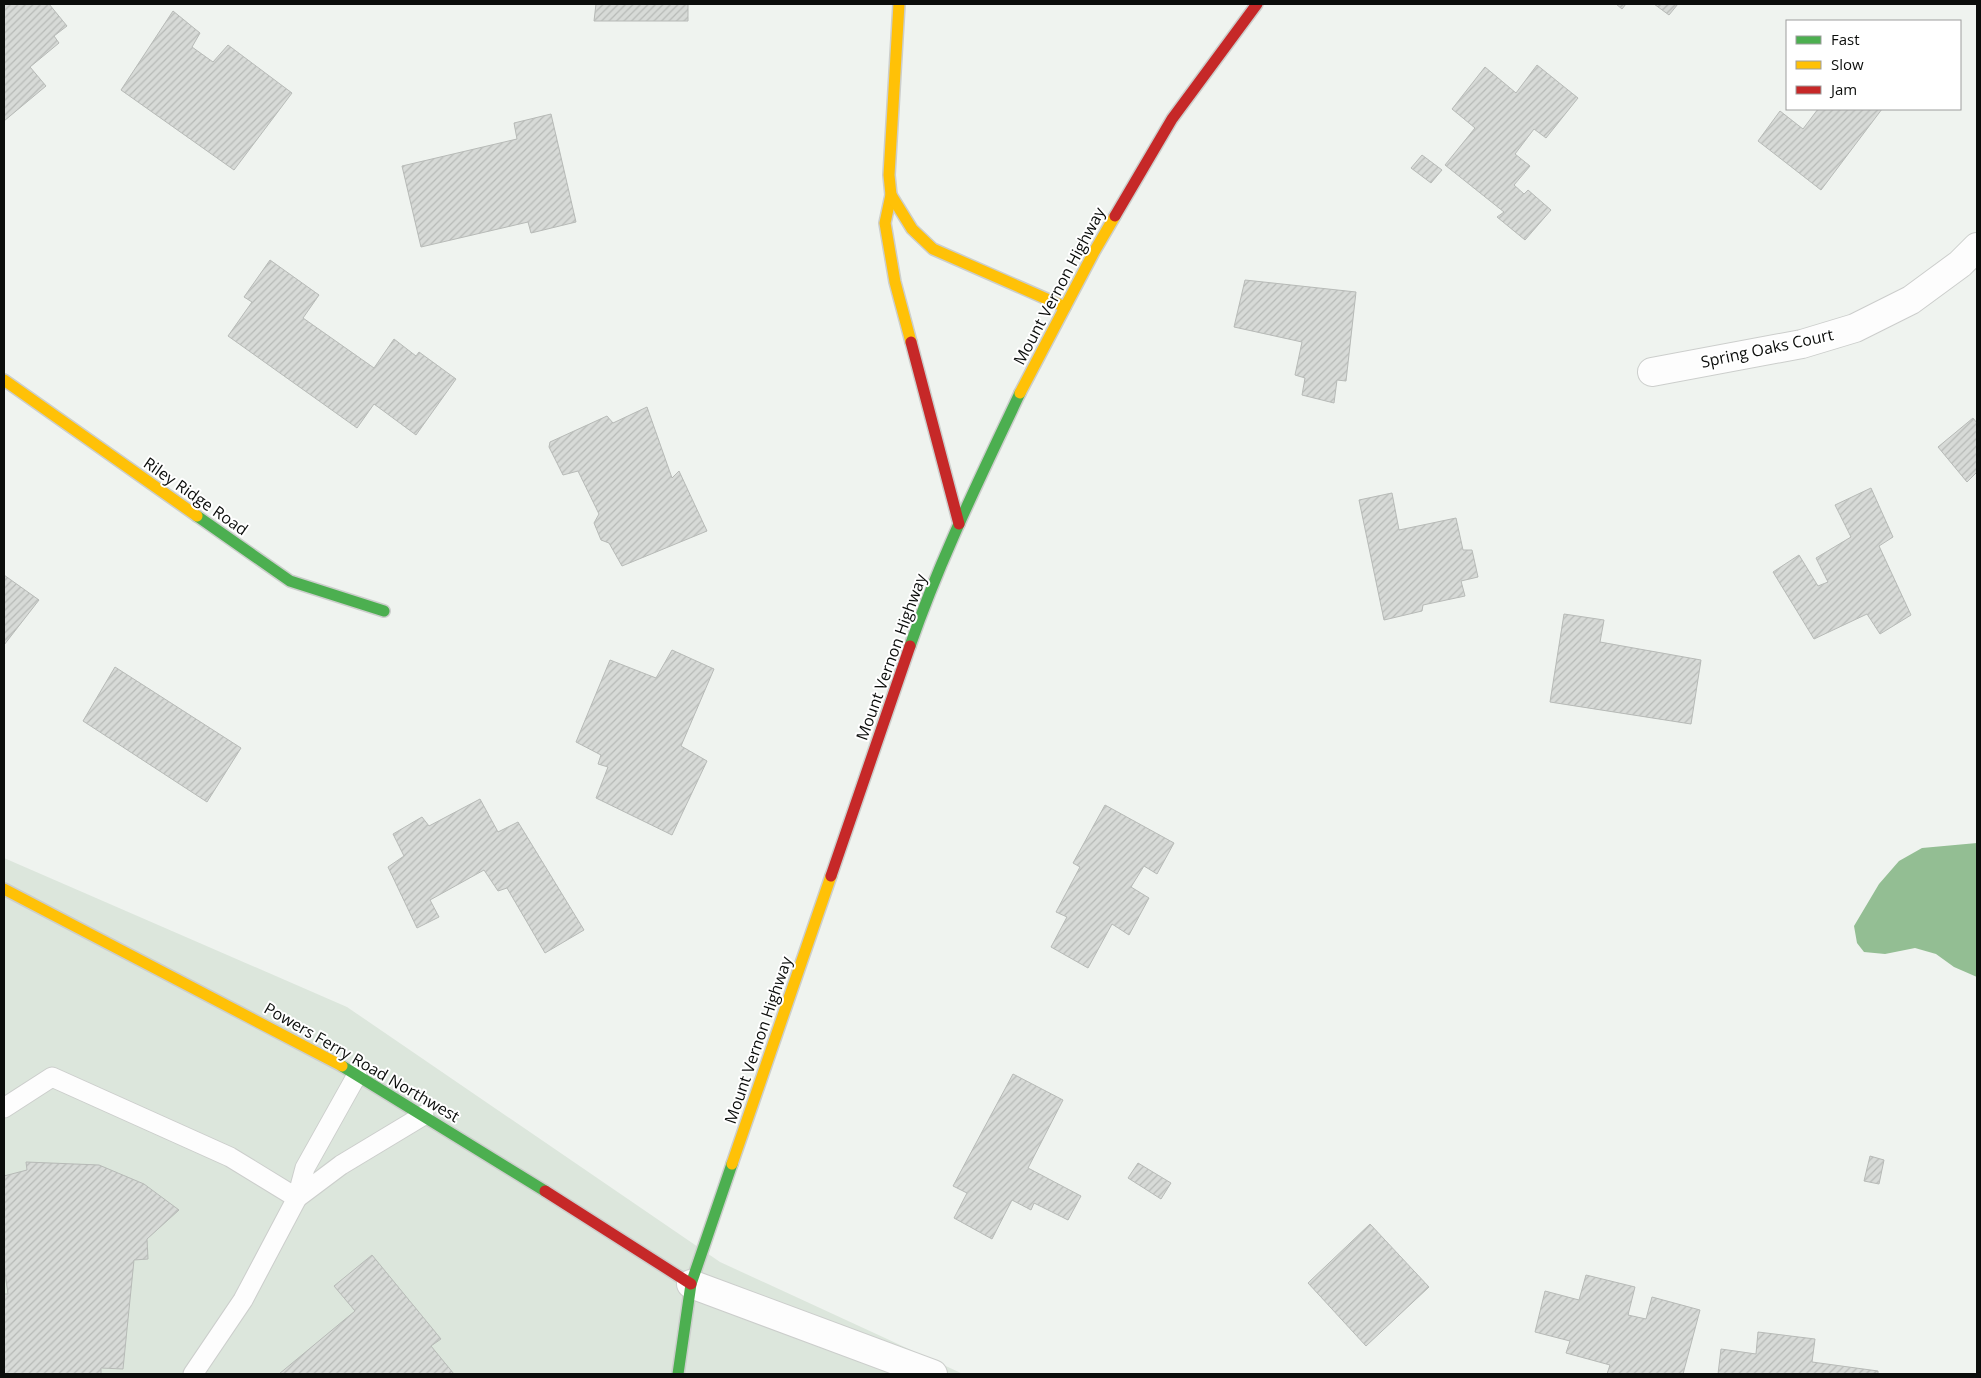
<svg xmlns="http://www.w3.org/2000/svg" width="1981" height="1378" font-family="'Open Sans',sans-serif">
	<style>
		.built { fill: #dce6dc }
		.water { fill: #93be93 }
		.building { fill: url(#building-hatch); stroke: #b7bab7 }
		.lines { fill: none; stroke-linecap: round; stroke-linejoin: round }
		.lane-casing { stroke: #cccecc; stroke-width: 21 }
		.street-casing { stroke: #cccecc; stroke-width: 30 }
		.fast-casing { stroke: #cccecc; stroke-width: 14 }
		.slow-casing { stroke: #cccecc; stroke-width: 14 }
		.jam-casing { stroke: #cccecc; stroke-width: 14 }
		.lane { stroke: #fdfdfd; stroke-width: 19 }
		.street { stroke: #fdfdfd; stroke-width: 28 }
		.fast { stroke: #4caf50; stroke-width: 11 }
		.slow { stroke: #ffc107; stroke-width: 11 }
		.jam { stroke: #c62828; stroke-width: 11 }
		.labels { text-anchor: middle; stroke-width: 4; stroke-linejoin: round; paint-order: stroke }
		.street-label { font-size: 16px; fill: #0b0d0b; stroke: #fff }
	</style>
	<defs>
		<pattern id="building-hatch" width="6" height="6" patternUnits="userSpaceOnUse" patternTransform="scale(1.25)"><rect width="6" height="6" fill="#d7dad7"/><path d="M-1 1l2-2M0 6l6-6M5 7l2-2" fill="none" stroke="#b7bab7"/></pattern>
	</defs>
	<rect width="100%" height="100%" fill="#eff3ef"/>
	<!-- built -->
	<polygon class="built" points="4,858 347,1007 720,1262 963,1374 4,1374"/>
	<!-- water -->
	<polygon class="water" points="1977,843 1977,977 1954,967 1936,954 1915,948 1885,954 1864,952 1857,943 1854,926 1879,884 1899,861 1922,848"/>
	<!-- building -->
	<g class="building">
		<polygon points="4,4 49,4 67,26 54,36 59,43 30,67 46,86 4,121"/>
		<polygon points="596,4 688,4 688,21 594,21"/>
		<polygon points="1616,4 1626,4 1622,9"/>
		<polygon points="1654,4 1678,4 1669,15"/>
		<polygon points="173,11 200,33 192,47 213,62 228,45 292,93 234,170 121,90"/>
		<polygon points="1537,65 1578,98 1546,138 1534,129 1515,154 1530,166 1514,185 1524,194 1528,190 1551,210 1525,240 1497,217 1504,212 1445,165 1475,128 1452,109 1485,67 1516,93"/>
		<polygon points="1818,109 1882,109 1821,190 1758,141 1780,111 1803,129"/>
		<polygon points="551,114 576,222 531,233 528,222 421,247 402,166 517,139 514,123"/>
		<polygon points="1422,155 1442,170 1431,183 1411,168"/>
		<polygon points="270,260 319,295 303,318 374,368 394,339 416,356 419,352 456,379 416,435 374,404 357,428 228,336 252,302 244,297"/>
		<polygon points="1245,280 1356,292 1346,381 1337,380 1334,403 1302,395 1305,378 1295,375 1302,342 1234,327"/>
		<polygon points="647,407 672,478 679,471 707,531 622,566 609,543 601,540 594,523 599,514 578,471 563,475 549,447 550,442 607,416 613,423"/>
		<polygon points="1973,418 1977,423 1977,472 1967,482 1938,447"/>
		<polygon points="1871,488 1893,537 1879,546 1911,615 1880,634 1867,614 1814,639 1773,572 1799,555 1818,586 1828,582 1816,558 1851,537 1835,505"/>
		<polygon points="1392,493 1399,530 1456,518 1463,550 1472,550 1478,577 1461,581 1465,596 1423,605 1422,611 1384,620 1359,500"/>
		<polygon points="4,575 39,600 4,645"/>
		<polygon points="1564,614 1604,620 1600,642 1701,660 1691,724 1550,702"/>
		<polygon points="672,650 714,669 681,746 707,761 672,835 596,798 608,767 598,764 601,755 576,742 610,660 656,678"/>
		<polygon points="115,667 241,748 207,802 83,721"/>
		<polygon points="480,799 498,832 518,822 584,930 545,953 507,888 498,891 484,870 430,900 439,917 417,928 388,867 404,856 393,834 422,817 429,826"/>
		<polygon points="1105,805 1174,843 1157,874 1144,866 1131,887 1149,898 1129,935 1112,924 1088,968 1051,947 1067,917 1056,912 1080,867 1073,863"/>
		<polygon points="1013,1074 1063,1100 1028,1168 1081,1196 1068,1220 1034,1203 1031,1210 1012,1200 992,1239 954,1218 967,1193 953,1186"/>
		<polygon points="1870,1156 1884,1160 1879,1184 1864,1181"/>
		<polygon points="26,1162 99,1165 144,1184 179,1210 147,1239 148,1259 134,1260 123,1369 101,1368 101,1374 4,1374 4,1294 8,1294 4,1266 4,1176 27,1170"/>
		<polygon points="1138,1163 1171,1183 1161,1199 1128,1178"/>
		<polygon points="1370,1224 1429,1287 1366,1346 1308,1283"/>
		<polygon points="372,1255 441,1339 431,1346 454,1374 279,1374 355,1311 334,1286"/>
		<polygon points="1586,1275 1635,1287 1628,1315 1646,1319 1652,1297 1700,1310 1683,1374 1607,1374 1610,1365 1566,1353 1570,1341 1535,1332 1545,1291 1579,1300"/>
		<polygon points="1758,1332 1815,1339 1812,1362 1878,1371 1878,1374 1718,1374 1721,1349 1756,1354"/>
	</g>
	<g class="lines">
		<!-- lane casing -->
		<g class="lane-casing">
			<g id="lane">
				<polyline points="4,1108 52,1077 230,1157 297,1198"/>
				<polyline points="297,1198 341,1165 424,1115"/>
				<polyline points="193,1374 243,1300 297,1198 305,1168 357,1075"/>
			</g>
		</g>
		<!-- street casing -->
		<g class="street-casing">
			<g id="street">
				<polyline points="1652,372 1802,344 1855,328 1911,300 1960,264 1977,247"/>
				<polyline points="691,1284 933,1374"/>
			</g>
		</g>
		<!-- fast casing -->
		<g class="fast-casing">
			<g id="fast">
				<polyline points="197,516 290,581 384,611"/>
				<path d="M910 646C940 559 981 476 1020 393"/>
				<polyline points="342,1066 545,1191"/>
				<polyline points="678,1374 691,1284 732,1164"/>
			</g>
		</g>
		<!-- slow casing -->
		<g class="slow-casing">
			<g id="slow">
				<polyline points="899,4 889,175 891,195 885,223 895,282 911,342"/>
				<polyline points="891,195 912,229 933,249 1065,307"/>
				<polyline points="4,380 197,516"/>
				<polyline points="1020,393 1094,252 1115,216"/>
				<polyline points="4,889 342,1066"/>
				<polyline points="732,1164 831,876"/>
			</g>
		</g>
		<!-- jam casing -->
		<g class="jam-casing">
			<g id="jam">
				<polyline points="1115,216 1172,119 1257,4"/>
				<polyline points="911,342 959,524"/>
				<polyline points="831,876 910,646"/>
				<polyline points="545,1191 691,1284"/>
			</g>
		</g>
		<!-- lane -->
		<use href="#lane" class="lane"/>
		<!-- street -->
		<use href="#street" class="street"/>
		<!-- fast -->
		<use href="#fast" class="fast"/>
		<!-- slow -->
		<use href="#slow" class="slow"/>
		<!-- jam -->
		<use href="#jam" class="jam"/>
	</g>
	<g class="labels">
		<!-- street labels -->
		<g class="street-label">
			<text transform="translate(1059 286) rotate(-62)" y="6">Mount Vernon Highway</text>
			<text transform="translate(1767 348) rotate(-12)" y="6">Spring Oaks Court</text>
			<text transform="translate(196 496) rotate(35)" y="6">Riley Ridge Road</text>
			<text transform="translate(891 657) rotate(-70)" y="6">Mount Vernon Highway</text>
			<text transform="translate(758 1040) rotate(-71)" y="6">Mount Vernon Highway</text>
			<text transform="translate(362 1062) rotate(30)" y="6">Powers Ferry Road Northwest</text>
		</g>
	</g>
	<!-- border -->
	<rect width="1981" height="1378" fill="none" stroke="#0b0d0b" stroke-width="10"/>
	<!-- legend -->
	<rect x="1786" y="20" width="175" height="90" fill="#ffffff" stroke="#9d9e9d"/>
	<rect x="1796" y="36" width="25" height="8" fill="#4caf50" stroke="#9d9e9d"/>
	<text x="1831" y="45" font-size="15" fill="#0b0d0b">Fast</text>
	<rect x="1796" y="61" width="25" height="8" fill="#ffc107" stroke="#9d9e9d"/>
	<text x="1831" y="70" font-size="15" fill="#0b0d0b">Slow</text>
	<rect x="1796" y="86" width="25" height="8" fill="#c62828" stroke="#9d9e9d"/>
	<text x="1831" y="95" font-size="15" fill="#0b0d0b">Jam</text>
</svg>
